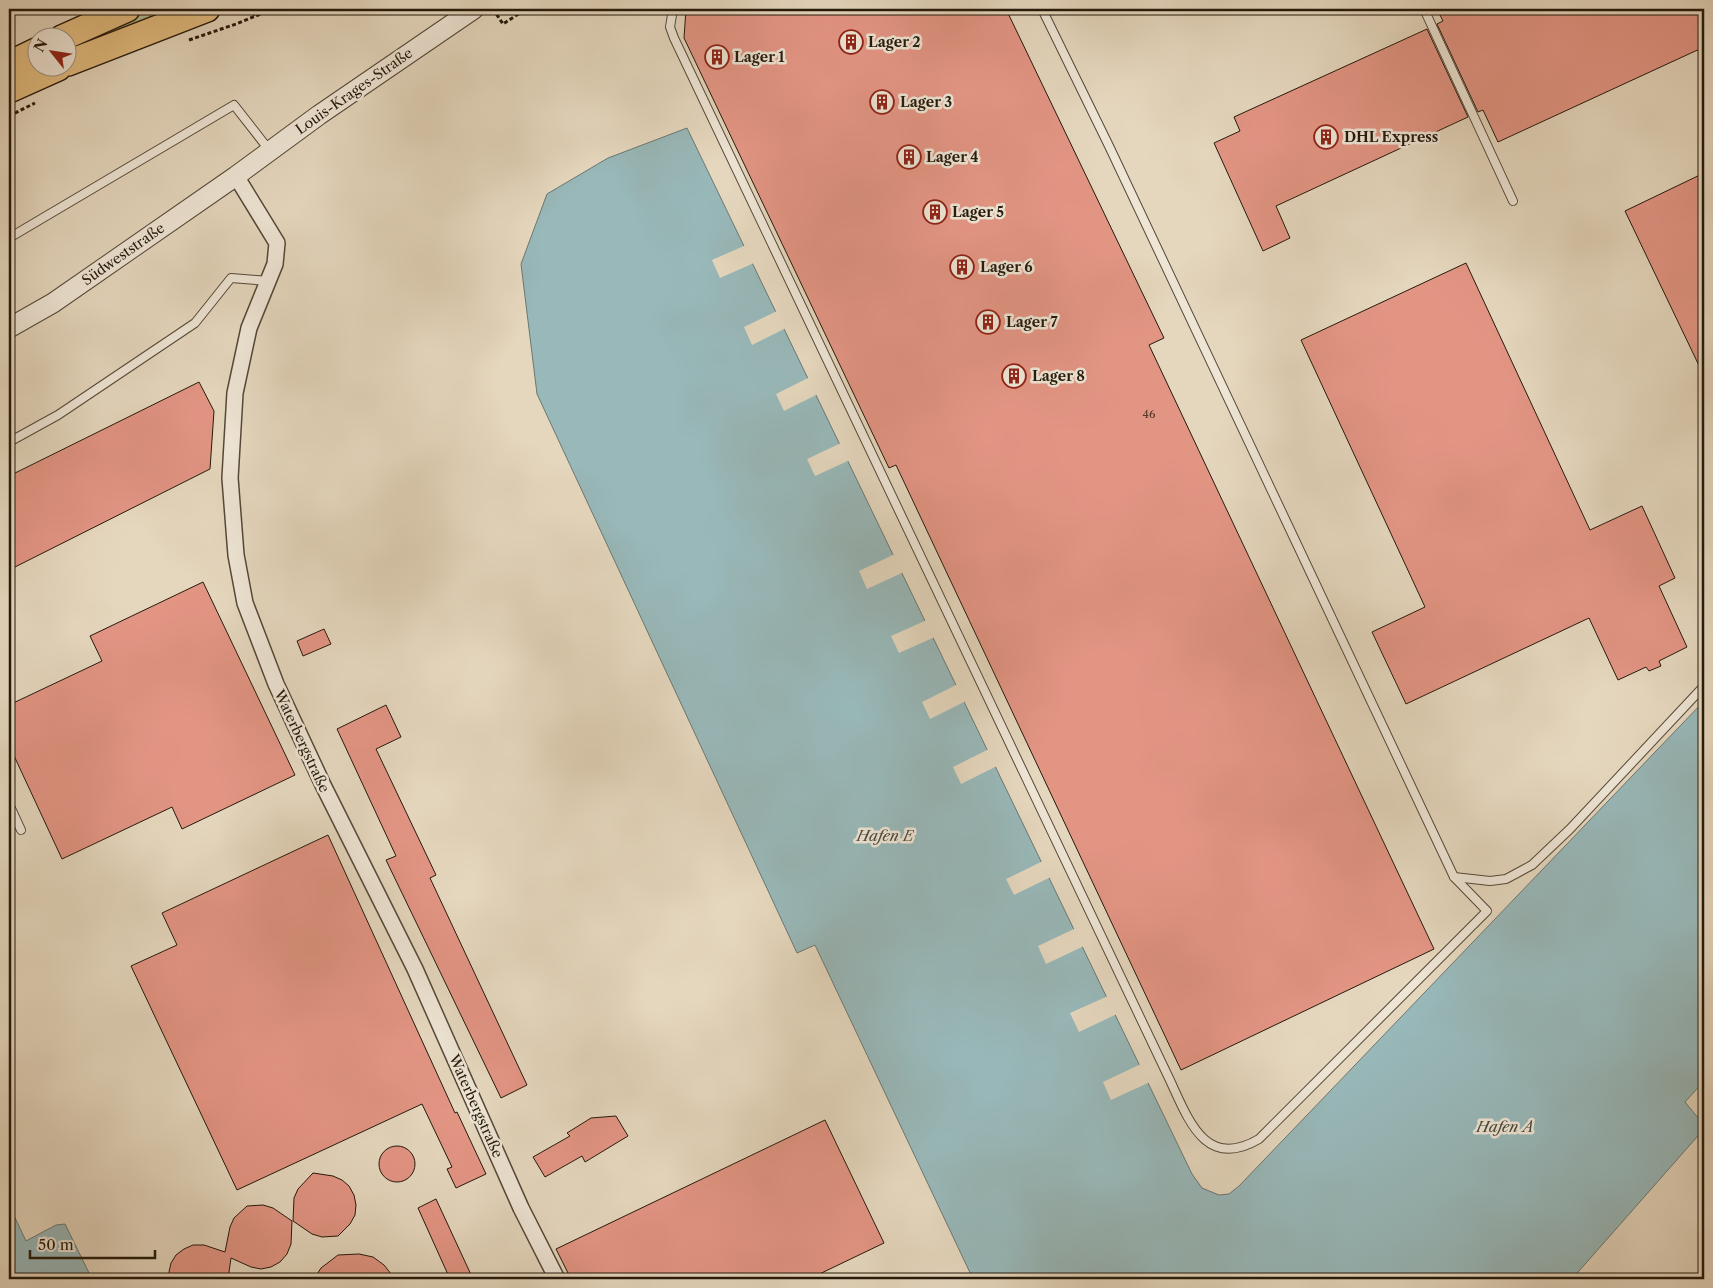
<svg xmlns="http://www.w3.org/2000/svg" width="1713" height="1288" font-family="'Libre Caslon Text',serif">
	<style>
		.green { fill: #b0bf95; stroke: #6a6c50 }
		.water { fill: #98b8b9; stroke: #6a7873 }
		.pier { fill: #e5d7be }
		.building { fill: #e39584; stroke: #24190b }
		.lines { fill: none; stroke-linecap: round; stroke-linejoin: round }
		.service-casing { stroke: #544838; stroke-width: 10 }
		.minor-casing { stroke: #544838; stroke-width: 18 }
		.tertiary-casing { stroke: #544838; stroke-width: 21 }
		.primary-casing { stroke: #24190b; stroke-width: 28 }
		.path { stroke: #24190b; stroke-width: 3; stroke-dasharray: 4 2.5; stroke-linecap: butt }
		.service { stroke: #eee5d5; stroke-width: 8 }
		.minor { stroke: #eee5d5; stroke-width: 15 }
		.tertiary { stroke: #eee5d5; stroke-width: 19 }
		.primary { stroke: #e2bc7f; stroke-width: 25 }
		.labels { text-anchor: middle; stroke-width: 5; stroke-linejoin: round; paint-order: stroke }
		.number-label { font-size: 11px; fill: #543829 }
		.poi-label { font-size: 14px; font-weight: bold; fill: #24190b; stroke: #eee5d5; text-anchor: start }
		.street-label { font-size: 14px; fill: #24190b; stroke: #eee5d5 }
		.water-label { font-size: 15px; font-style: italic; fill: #47493f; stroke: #eee5d5 }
	</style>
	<rect width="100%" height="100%" fill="#e5d7be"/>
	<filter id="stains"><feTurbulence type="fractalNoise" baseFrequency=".004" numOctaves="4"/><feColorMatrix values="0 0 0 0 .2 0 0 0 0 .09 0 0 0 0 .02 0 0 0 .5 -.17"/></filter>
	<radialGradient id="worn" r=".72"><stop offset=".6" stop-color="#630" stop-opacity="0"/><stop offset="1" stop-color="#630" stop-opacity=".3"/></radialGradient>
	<!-- green -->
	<polygon class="green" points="152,9 170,9 68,54 68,44 91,33"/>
	<!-- water -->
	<g class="water">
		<polygon points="687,128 1192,1174 1202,1188 1219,1195 1229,1194 1239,1186 1704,701 1704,1081 1685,1102 1704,1125 1704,1129 1572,1279 973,1279 815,945 797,953 537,394 521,264 547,194 608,158"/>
		<polygon points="9,1205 26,1241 56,1225 65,1224 92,1279 9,1279"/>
	</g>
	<!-- pier -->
	<g class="pier">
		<polygon points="746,245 754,263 720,278 712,260"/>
		<polygon points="777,311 786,328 752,345 744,327"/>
		<polygon points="810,377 818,394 784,411 776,394"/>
		<polygon points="841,443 850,460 815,476 807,459"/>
		<polygon points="895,554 904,572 867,589 859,571"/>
		<polygon points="927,620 935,637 899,653 891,636"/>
		<polygon points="958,684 966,701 930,719 922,702"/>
		<polygon points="989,749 997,766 961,784 953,767"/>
		<polygon points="1043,861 1051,877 1014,895 1006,879"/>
		<polygon points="1076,928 1084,946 1046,964 1038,946"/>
		<polygon points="1108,996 1117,1014 1079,1032 1070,1013"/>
		<polygon points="1141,1064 1150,1082 1111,1100 1103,1082"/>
	</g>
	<!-- building -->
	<g class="building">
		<polygon points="686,9 1006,9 1164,338 1149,345 1434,949 1181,1070 896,465 889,468 684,38"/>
		<polygon points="1437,9 1704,9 1704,47 1498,142 1483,110 1478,112 1437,24 1443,21"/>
		<polygon points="1427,29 1468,117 1276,206 1290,238 1263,251 1214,143 1240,131 1234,117"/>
		<polygon points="1704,173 1704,376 1625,211"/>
		<polygon points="1466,263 1590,530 1642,506 1675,578 1659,586 1687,647 1659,661 1661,666 1649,671 1646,667 1618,680 1589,618 1406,704 1372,632 1425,607 1301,340"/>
		<polygon points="199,382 214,411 210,469 9,570 9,476"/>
		<polygon points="203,582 295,775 182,829 172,807 62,859 9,745 9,705 102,661 90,636"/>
		<polygon points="324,629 331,644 303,656 297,641"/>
		<polygon points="386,705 401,737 376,749 436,875 430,878 527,1085 501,1098 386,860 396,856 337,729"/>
		<polygon points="328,835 455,1113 457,1112 486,1174 456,1188 447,1169 452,1167 422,1104 237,1190 131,966 177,945 162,913"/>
		<polygon points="616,1116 628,1136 585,1162 582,1156 545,1177 533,1157 570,1136 567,1133 591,1118"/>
		<polygon points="825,1120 884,1243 809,1279 571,1279 556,1249"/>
		<circle cx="397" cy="1164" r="18"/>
		<polygon points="313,1173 333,1176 342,1180 349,1186 354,1195 356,1205 355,1215 350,1224 338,1236 322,1237 312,1234 293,1221 294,1198 298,1189"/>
		<polygon points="436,1199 473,1279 450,1279 418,1208"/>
		<polygon points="263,1205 273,1208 292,1221 291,1244 287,1254 280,1262 271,1267 261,1269 251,1267 231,1258 228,1279 170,1279 169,1272 171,1263 176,1255 184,1249 193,1245 204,1245 225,1252 230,1227 234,1218 247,1206"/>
		<polygon points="359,1254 373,1257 384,1265 395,1279 314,1279 321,1268 338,1255"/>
	</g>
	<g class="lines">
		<!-- service casing -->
		<g class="service-casing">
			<g id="service">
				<path d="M673 9 670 27 674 38 1167 1074C1187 1115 1203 1172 1259 1139L1487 911 1454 877 1109 146 1042 9"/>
				<polyline points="1424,9 1513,201"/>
				<polyline points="9,238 234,105 270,151"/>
				<polyline points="9,442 58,415 195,323 231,278 268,281"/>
				<polyline points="9,804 21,830"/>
				<polyline points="1454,877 1490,881 1506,879 1532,865 1570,829 1704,686"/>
			</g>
		</g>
		<!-- minor casing -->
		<g class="minor-casing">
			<polyline id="minor" points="236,176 277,243 275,264 249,328 235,393 230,478 236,555 245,603 276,684 323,785 415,969 521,1208 557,1279"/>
		</g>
		<!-- tertiary casing -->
		<g class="tertiary-casing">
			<polyline id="tertiary" points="9,328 53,303 236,176 319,115 474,9"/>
		</g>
		<!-- primary casing -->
		<g class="primary-casing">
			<g id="primary">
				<polyline points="62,38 127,9"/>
				<polyline points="68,63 207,9"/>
				<polyline points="9,64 38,50"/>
				<polyline points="9,90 58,68"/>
			</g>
		</g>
		<!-- path -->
		<g class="path">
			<polyline points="252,9 254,16"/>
			<polyline points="493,9 503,24 526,9"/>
			<polyline points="189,40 236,24 273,9"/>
			<polyline points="9,116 35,103"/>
		</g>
		<!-- service -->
		<use href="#service" class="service"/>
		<!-- minor -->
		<use href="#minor" class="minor"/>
		<!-- tertiary -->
		<use href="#tertiary" class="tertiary"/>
		<!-- primary -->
		<use href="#primary" class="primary"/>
	</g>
	<!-- icons -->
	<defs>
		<g id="building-ring" transform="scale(1.25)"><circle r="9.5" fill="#eee5d5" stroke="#8f2418" stroke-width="1.5"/><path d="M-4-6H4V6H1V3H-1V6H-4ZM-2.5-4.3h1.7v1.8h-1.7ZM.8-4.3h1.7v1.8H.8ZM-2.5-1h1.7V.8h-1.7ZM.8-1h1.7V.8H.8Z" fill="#8f2418"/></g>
	</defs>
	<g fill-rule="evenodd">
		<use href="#building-ring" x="851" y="42"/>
		<use href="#building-ring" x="717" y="57"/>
		<use href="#building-ring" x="882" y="102"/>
		<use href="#building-ring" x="1326" y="137"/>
		<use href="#building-ring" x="909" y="157"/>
		<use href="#building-ring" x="935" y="212"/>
		<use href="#building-ring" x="962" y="267"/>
		<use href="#building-ring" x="988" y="322"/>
		<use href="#building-ring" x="1014" y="376"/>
	</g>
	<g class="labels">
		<!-- number labels -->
		<g class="number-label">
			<text x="1149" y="418">46</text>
		</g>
		<!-- poi labels -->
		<g class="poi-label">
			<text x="868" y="47">Lager 2</text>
			<text x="734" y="62">Lager 1</text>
			<text x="900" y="107">Lager 3</text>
			<text x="1344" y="142">DHL Express</text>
			<text x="926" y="162">Lager 4</text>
			<text x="952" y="217">Lager 5</text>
			<text x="980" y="272">Lager 6</text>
			<text x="1006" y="327">Lager 7</text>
			<text x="1032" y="381">Lager 8</text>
		</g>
		<!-- street labels -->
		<g class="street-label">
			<text transform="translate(354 91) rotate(-35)" y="5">Louis-Krages-Straße</text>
			<text transform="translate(123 254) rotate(-35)" y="5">Südweststraße</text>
			<text transform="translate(302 741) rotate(65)" y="5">Waterbergstraße</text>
			<text transform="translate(476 1106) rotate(66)" y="5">Waterbergstraße</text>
		</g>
		<!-- water labels -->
		<g class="water-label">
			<text x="885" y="841">Hafen E</text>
			<text x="1505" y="1132">Hafen A</text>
		</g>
	</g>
	<!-- margin -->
	<rect width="1713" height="1288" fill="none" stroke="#e5d7be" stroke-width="30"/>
	<rect x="10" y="10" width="1693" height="1268" fill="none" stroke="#24190b" stroke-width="2.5"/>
	<rect x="15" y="15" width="1683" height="1258" fill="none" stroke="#24190b"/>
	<!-- north arrow -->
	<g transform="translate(52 52) rotate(300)"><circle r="24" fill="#eee5d5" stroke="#9d9384"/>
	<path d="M0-4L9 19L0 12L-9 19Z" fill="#8f2418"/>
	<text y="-8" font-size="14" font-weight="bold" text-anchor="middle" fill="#24190b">N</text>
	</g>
	<!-- scale -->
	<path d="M30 1250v8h125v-8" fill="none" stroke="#24190b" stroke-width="2.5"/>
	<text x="38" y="1250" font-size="15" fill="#24190b" stroke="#eee5d5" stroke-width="4" paint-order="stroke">50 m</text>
	<rect width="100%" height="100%" filter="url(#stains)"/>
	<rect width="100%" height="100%" fill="url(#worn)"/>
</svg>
